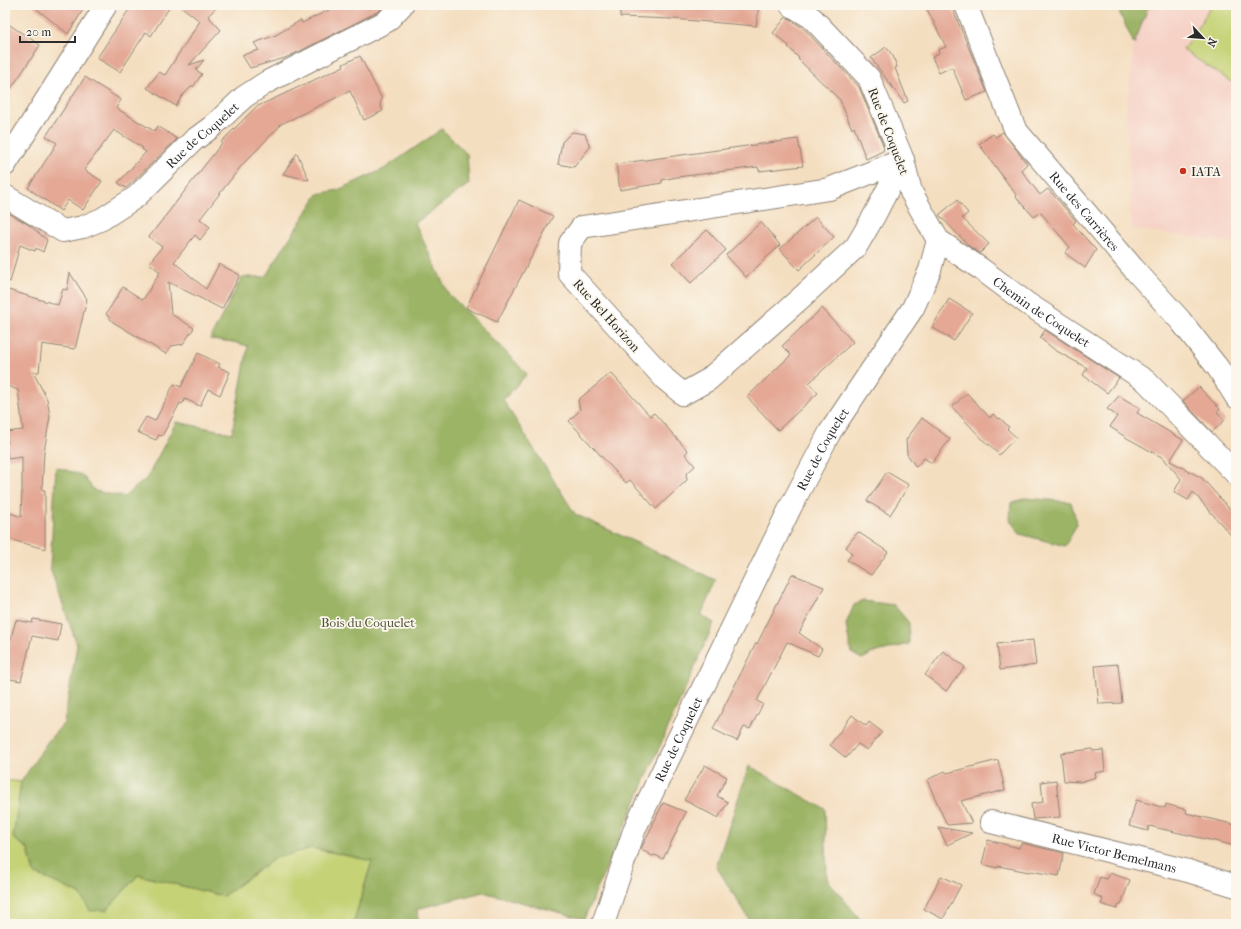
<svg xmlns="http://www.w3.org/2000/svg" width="1241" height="929" font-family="'IM FELL French Canon',serif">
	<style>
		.built { fill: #f6d1c6 }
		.green { fill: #c5d274; stroke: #787e50 }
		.forest { fill: #9cb466; stroke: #647048 }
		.building { fill: #e4a895 }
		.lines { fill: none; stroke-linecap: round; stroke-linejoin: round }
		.minor-casing { stroke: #908476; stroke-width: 24 }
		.minor { stroke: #fff; stroke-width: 22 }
		.poi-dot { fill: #c8321e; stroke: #fbf7ec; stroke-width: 1.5 }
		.labels { text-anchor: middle; stroke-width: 3.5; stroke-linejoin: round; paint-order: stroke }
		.street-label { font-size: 13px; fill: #2b2b2b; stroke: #fbf7ec }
		.poi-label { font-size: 13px; fill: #2b2b2b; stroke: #fbf7ec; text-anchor: start }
		.park-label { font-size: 13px; fill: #52553d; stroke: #fbf7ec }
	</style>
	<rect width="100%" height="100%" fill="#fbf7ec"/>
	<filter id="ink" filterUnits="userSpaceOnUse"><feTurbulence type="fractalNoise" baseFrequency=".025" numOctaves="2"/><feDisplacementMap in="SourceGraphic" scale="8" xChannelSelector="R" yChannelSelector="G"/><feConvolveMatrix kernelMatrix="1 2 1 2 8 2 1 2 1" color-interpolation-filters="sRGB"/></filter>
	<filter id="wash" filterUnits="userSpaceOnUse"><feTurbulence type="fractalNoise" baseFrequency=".012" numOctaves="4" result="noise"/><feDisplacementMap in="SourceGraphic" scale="16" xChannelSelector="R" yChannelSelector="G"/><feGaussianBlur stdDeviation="0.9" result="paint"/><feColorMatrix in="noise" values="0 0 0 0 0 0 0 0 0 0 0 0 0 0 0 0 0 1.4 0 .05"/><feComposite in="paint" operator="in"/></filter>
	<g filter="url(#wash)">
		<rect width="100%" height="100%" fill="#f4dec0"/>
		<!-- built -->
		<polygon class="built" points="1149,5 1236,5 1236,243 1132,229 1126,113 1134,44"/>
		<!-- green -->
		<g class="green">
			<polygon points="1212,5 1236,5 1236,85 1183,50"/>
			<polygon points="5,780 21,782 13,838 28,849 34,873 80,894 107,910 138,875 223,896 275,858 312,848 372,861 353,924 5,924"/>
		</g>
		<!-- forest -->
		<g class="forest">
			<polygon points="1116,5 1149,5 1134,44"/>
			<polygon points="442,129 467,154 469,184 415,223 448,293 527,374 503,400 575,514 716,580 701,615 714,623 584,919 483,892 417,909 419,924 353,924 372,861 312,848 275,858 223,896 138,875 107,910 90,911 80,894 34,873 28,849 13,838 21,782 48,741 64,723 77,645 50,568 56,467 82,475 95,491 124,497 147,478 176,422 232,433 248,346 233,342 210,339 242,277 265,277 318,194 338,190 384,169"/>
			<polygon points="1025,498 1071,502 1077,524 1065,546 1020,534 1010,520 1011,503"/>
			<polygon points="863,601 894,605 909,623 909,644 873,653 862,659 851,653 846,624 854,605"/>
			<polygon points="749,766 825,809 827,879 864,924 752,924 716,866"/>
		</g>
		<g id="blocks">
			<!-- building -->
			<g class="building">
				<polygon points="32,5 86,5 68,34"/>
				<polygon points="132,5 171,5 151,36 146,32 120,72 97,58"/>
				<polygon points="179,5 219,5 208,16 221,30 189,65 204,60 196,70 202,74 193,87 192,86 182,96 176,106 147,88 159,72 165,75 200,21"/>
				<polygon points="339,5 385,5 379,11 302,50 285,58 250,68 242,55 259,50 254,43 276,35 301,20 302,23"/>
				<polygon points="620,5 759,5 756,26 673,19 620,17"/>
				<polygon points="925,5 951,5 987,92 966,100 952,67 939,73 932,57 939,53 938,50 946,47"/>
				<polygon points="786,17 803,28 859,87 884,147 883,151 866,159 854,127 852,129 840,100 798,59 799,58 788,47 789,46 773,33"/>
				<polygon points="5,22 40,45 5,98"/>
				<polygon points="886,47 893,56 897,67 895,68 908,101 904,103 871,58"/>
				<polygon points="360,56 382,99 380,104 383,111 364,120 350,91 279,125 280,126 242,165 200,219 210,227 200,240 195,235 174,262 206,289 219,264 240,275 222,309 168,282 171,314 194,328 183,344 171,346 166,354 113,322 106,314 123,287 143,300 160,272 149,263 162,247 149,237 222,143 221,142 256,107 344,66 343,64"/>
				<polygon points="85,77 121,100 116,108 154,131 158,126 177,139 126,188 118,183 146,152 142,149 143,148 114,130 84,170 102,181 83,210 68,200 61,211 28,188 57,143 46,136"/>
				<polygon points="572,132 585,134 590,147 574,167 558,164 562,142"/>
				<polygon points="1003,132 1027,164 1021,170 1040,195 1048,189 1076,221 1073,224 1096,250 1085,268 1065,253 1070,247 1040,212 1034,217 1016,197 1017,196 979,144 993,134 996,137"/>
				<polygon points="798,139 803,166 759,171 758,167 677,177 662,180 662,183 620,190 616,164"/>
				<polygon points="297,153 309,180 283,174"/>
				<polygon points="519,200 553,216 497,322 466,308"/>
				<polygon points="957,200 968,213 962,218 989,244 980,253 970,247 939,215"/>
				<polygon points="5,211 29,225 47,240 43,252 36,248 35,251 20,245 10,282 5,281"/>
				<polygon points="816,217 834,237 799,270 780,249"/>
				<polygon points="761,222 780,245 746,277 726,255"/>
				<polygon points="707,230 726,250 691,283 672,263"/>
				<polygon points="70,273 87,299 75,349 42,344 39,372 33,372 47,399 50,416 44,452 42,490 45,490 45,549 5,538 5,511 21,517 22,489 22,457 8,459 6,443 8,443 6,432 23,430 18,390 5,385 5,289 58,305 63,289 67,290"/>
				<polygon points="949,299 972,313 954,341 932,327"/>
				<polygon points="822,308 853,342 809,383 818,393 778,430 747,397 791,355 782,346"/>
				<polygon points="1045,330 1119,378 1107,393 1083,375 1087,368 1055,350 1040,338"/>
				<polygon points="198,353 220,364 218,367 230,372 220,395 208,389 200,406 185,399 182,404 180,403 162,436 159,435 156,440 137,432 146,417 155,421 174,384 181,387"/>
				<polygon points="611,373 650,416 654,413 688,451 685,454 695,466 686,474 687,480 656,509 630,480 626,483 569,421 580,410 578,400"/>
				<polygon points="1199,387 1220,409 1217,412 1225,420 1212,432 1183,401"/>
				<polygon points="967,393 990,418 993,414 999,419 1000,418 1009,427 1007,429 1016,437 999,455 989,444 988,445 952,407"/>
				<polygon points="1119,396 1140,408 1137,413 1183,440 1170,461 1202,478 1236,516 1236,541 1193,492 1188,500 1174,492 1181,479 1165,460 1165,459 1127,438 1110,427 1117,416 1107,409"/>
				<polygon points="922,418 950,439 932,463 924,458 916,467 907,454 906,440"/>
				<polygon points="887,472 909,485 890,515 867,501"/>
				<polygon points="858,532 888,552 871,575 847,560 852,554 846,547"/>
				<polygon points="792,574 824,587 799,633 822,649 818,656 787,642 757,701 763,704 750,729 744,727 737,741 713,729 756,643 757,644"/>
				<polygon points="33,619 61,624 58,641 32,636 21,681 5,678 5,663 8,648 16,620 32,623"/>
				<polygon points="1033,640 1036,665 1000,670 997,644"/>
				<polygon points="943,651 965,667 946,691 925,675"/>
				<polygon points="1118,664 1122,703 1099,704 1095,666"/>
				<polygon points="852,715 866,726 869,722 882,732 867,750 858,744 846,758 830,745"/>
				<polygon points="1092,749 1093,751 1103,750 1105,771 1095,773 1096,777 1080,782 1064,781 1061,753"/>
				<polygon points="998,760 1005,790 961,801 972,823 947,825 927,780 945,771 947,773"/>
				<polygon points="705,765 727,777 717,796 728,802 718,818 684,800"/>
				<polygon points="1056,780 1060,817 1033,819 1031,804 1043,802 1041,782"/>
				<polygon points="1136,800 1165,808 1166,804 1187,810 1186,813 1236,825 1236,846 1149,826 1148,831 1129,826"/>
				<polygon points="663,803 686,812 663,859 655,855 652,856 641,849"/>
				<polygon points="938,827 972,833 947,845"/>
				<polygon points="988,840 1019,848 1021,843 1064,853 1059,876 1030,871 1029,872 998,866 998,868 982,864"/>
				<polygon points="1110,873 1130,880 1121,904 1119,904 1117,909 1101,904 1103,899 1094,894 1100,877 1107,879"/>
				<polygon points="941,876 961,885 943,919 924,909"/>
			</g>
		</g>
	</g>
	<g filter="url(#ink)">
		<use href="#blocks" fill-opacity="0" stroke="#908476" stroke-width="1"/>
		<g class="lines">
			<!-- minor casing -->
			<g class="minor-casing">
				<g id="minor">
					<path id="s1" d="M966 5 1015 129 1133 268 1180 320 1218 368 1236 397"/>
					<polygon points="903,160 874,216 856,247 803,296 708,380 683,394 665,379 569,273 570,243 582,227 829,189"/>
					<polyline points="5,165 106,5"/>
					<path id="s2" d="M5 196 63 231 83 227 102 219 136 197 194 140 213 126 244 97 267 82 387 21 402 5"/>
					<path id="s3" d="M938 240 981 269 1028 304 1146 381 1236 474"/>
					<path id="s4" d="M991 822 1188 871 1236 886"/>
					<path id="s5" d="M603 924 635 828 791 506 830 432 913 308 930 270 938 240 911 192 903 160 869 78 812 18 791 5"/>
				</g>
			</g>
			<!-- minor -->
			<use href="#minor" class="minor"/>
		</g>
	</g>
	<!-- markers -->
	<circle class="poi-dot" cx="1183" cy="171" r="4"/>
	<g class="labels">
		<!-- street labels -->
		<g class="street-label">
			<text transform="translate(889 131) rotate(69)" y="5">Rue de Coquelet</text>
			<text dy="5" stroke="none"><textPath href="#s2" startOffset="240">Rue de Coquelet</textPath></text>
			<text dy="5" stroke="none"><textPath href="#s1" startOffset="241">Rue des Carrières</textPath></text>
			<text dy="5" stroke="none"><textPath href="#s3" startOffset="126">Chemin de Coquelet</textPath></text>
			<text transform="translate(607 315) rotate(48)" y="5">Rue Bel Horizon</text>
			<text dy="5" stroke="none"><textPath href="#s5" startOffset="524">Rue de Coquelet</textPath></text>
			<text dy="5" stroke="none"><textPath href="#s5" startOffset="200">Rue de Coquelet</textPath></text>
			<text dy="5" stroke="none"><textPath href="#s4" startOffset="127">Rue Victor Bemelmans</textPath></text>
		</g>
		<!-- poi labels -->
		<g class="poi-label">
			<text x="1191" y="176">IATA</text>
		</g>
		<!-- park labels -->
		<g class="park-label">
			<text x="368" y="627">Bois du Coquelet</text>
		</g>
	</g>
	<!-- margin -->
	<rect width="1241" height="929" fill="none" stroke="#fbf7ec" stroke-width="20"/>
	<!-- north arrow -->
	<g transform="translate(1203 38) rotate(116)" stroke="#fbf7ec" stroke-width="3" paint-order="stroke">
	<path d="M0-3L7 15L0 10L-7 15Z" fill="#2b2b2b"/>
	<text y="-6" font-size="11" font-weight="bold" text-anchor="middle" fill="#2b2b2b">N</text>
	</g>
	<!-- scale -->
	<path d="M20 36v6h55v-6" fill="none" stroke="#2b2b2b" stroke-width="2"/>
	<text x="26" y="36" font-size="12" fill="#2b2b2b" stroke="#fbf7ec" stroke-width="3" paint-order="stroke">20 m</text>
</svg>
